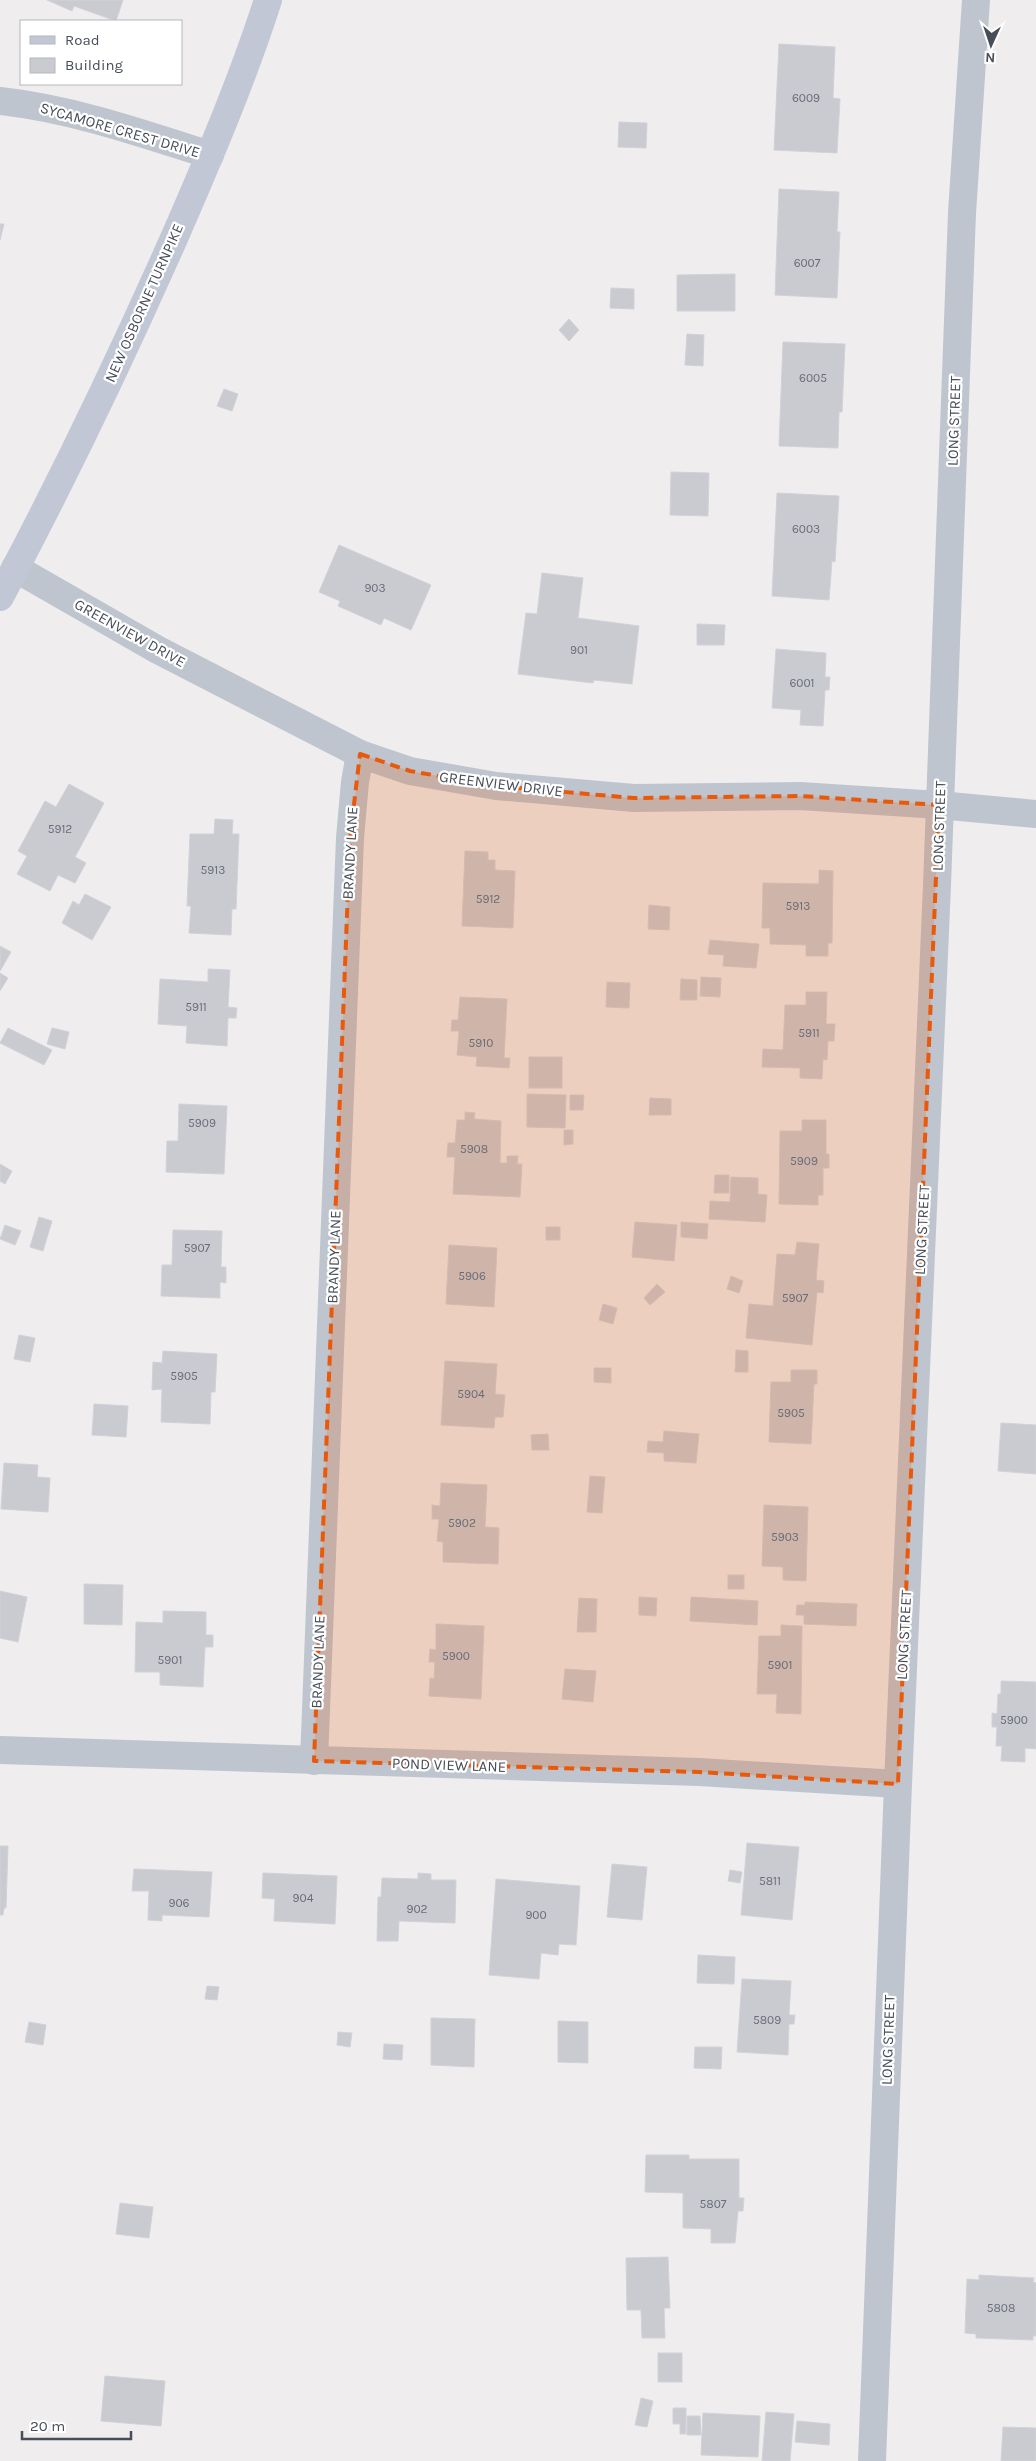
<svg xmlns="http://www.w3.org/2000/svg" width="1036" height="2461" font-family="Karla,sans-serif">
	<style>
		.building { fill: #cacbd1; stroke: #d1d2d8 }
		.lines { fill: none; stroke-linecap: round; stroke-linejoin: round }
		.street { stroke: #bfc5ce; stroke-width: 28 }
		.secondary { stroke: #c1c7d5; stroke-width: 28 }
		.marked { fill: #e8590c; fill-opacity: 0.2; stroke: #e8590c; stroke-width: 4; stroke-dasharray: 10 6; stroke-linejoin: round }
		.labels { text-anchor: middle; stroke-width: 4.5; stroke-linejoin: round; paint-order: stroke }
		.number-label { font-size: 12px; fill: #686c77 }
		.street-label { font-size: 15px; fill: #474d59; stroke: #fff }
	</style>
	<rect width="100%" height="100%" fill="#efeded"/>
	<!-- building -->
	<g class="building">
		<polygon points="47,0 123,0 116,21 74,6 72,11"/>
		<polygon points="779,44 835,47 833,98 840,99 837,153 774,150"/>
		<polygon points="619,122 647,123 646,148 618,147"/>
		<polygon points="779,189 839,192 837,232 840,232 837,298 775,295"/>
		<polygon points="0,224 4,224 0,240"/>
		<polygon points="735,274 735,311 677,311 677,275"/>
		<polygon points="611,288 634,289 634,309 610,308"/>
		<polygon points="569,319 579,330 569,341 559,330"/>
		<polygon points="687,334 704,335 703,366 685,365"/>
		<polygon points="783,342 845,344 842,412 839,412 838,448 779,446"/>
		<polygon points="224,389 238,394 232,411 217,406"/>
		<polygon points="671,472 709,473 708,516 670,515"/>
		<polygon points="777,493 839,496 835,562 832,561 829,600 772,596"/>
		<polygon points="339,545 431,585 411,630 384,618 381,625 338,606 340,601 319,592"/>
		<polygon points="542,573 583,578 578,618 639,626 632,684 594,680 593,683 518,674 526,613 537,614"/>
		<polygon points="697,624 725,625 724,645 697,645"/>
		<polygon points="776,649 826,653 825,677 830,677 829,690 825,690 823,726 800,725 801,710 772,708"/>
		<polygon points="69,784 104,803 75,857 86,863 75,883 58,875 50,891 17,874 27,856 18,851 45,801 56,807"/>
		<polygon points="215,819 233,820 232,834 239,834 236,909 232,909 231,935 189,933 191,906 187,906 190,834 214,834"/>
		<polygon points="465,851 488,852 488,860 495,860 495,870 515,871 513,928 462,926"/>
		<polygon points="819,870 833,871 832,943 828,943 828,956 806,956 806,945 770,944 770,928 762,928 763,883 819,884"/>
		<polygon points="85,894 111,907 92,940 62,923 73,901 79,905"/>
		<polygon points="649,905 670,907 669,930 648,929"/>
		<polygon points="710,940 759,944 756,968 723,966 724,955 708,954"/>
		<polygon points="0,946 11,952 0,971"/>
		<polygon points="208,969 230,970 228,1007 237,1008 236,1018 228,1018 227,1046 186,1043 187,1026 158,1024 160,979 208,982"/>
		<polygon points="0,973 8,978 0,991"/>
		<polygon points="701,977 721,978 720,997 700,996"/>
		<polygon points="681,979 697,980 697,1000 680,1000"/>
		<polygon points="607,982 630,983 629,1008 606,1007"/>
		<polygon points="806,992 827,992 826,1024 835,1024 834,1041 828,1041 827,1060 823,1059 822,1079 800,1078 800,1068 762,1067 763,1049 783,1050 785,1005 806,1005"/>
		<polygon points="460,997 507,999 504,1058 510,1058 509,1068 476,1066 477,1057 457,1055 459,1031 451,1031 452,1020 458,1020"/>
		<polygon points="8,1028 52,1050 44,1065 0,1043"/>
		<polygon points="52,1028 69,1032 65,1049 47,1044"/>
		<rect x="529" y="1057" width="33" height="31"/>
		<polygon points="527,1094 566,1095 565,1128 527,1127"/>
		<polygon points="570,1095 584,1095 583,1110 570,1110"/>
		<polygon points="650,1098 671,1099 671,1115 649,1115"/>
		<polygon points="179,1104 227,1106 224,1174 166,1172 167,1141 178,1141"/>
		<polygon points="465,1112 475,1113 474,1119 501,1121 500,1163 507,1163 507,1156 518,1156 517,1164 522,1164 520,1197 453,1194 455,1157 447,1157 448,1143 455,1143 457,1120 465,1120"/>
		<polygon points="802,1120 826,1120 826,1154 829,1154 829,1168 823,1168 823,1195 818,1195 818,1205 779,1204 780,1131 802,1131"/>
		<polygon points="564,1130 573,1130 573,1144 564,1145"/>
		<polygon points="0,1164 12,1171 5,1184 0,1181"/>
		<polygon points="715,1175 729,1175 729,1193 714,1193"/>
		<polygon points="731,1177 758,1178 758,1194 767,1195 765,1222 709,1219 710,1201 730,1202"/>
		<polygon points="39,1217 52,1221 43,1251 30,1247"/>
		<polygon points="635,1222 677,1225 674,1261 632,1257"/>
		<polygon points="681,1222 708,1224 707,1239 681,1237"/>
		<polygon points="5,1225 21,1231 15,1245 0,1239"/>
		<rect x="546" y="1227" width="14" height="13"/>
		<polygon points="173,1230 222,1231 221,1267 226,1267 226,1283 220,1282 220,1298 161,1296 162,1265 172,1265"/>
		<polygon points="797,1242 819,1244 816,1280 824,1281 823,1293 817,1292 812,1345 746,1338 749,1304 773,1306 777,1254 795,1255"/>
		<polygon points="449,1245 497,1248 494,1307 446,1304"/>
		<polygon points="731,1276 743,1281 739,1293 727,1289"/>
		<polygon points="657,1284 665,1292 650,1305 644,1298"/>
		<polygon points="603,1304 617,1308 613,1324 599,1320"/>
		<polygon points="19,1335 35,1338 30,1362 14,1359"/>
		<polygon points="736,1350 748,1351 748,1372 735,1372"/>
		<polygon points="163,1351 217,1354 215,1392 211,1392 210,1424 161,1422 162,1389 152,1390 153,1362 162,1363"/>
		<polygon points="445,1361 497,1364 495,1394 505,1395 503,1417 495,1417 494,1428 441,1425"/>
		<polygon points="594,1368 611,1368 611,1383 594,1382"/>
		<polygon points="791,1370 817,1370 817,1384 814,1384 811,1444 769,1442 771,1382 791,1382"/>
		<polygon points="94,1404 128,1406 126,1437 92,1435"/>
		<polygon points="1001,1423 1036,1425 1036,1474 998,1471"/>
		<polygon points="664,1431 699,1434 696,1463 664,1461 664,1453 647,1452 648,1441 663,1442"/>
		<polygon points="548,1434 549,1450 532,1450 531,1435"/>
		<polygon points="4,1463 38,1465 37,1477 50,1478 48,1512 1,1509"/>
		<polygon points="590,1476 605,1477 602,1513 587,1512"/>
		<polygon points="441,1483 487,1485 485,1527 499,1528 498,1564 443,1562 443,1542 437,1541 439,1519 432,1519 432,1505 440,1506"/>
		<polygon points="764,1505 808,1507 806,1581 783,1580 783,1567 762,1566"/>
		<rect x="728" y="1575" width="16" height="14"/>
		<polygon points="84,1584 123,1585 122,1625 84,1624"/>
		<polygon points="0,1591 27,1597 18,1642 0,1638"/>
		<polygon points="639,1597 657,1598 656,1616 639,1615"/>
		<polygon points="691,1597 758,1601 757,1625 690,1621"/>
		<polygon points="579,1598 597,1599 596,1632 577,1632"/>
		<polygon points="805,1602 857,1604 856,1626 804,1624 804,1615 796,1615 797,1605 805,1605"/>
		<polygon points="163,1611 206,1612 206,1635 213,1635 213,1647 205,1647 203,1687 160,1685 160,1672 135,1672 136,1622 163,1623"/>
		<polygon points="436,1624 484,1626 481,1699 429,1696 430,1678 434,1679 435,1662 429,1662 430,1649 436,1650"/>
		<polygon points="781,1625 802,1626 801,1714 776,1713 777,1694 757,1694 759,1636 781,1636"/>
		<polygon points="565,1669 596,1671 593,1702 562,1699"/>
		<polygon points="1001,1681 1036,1682 1036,1749 1025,1748 1025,1762 1001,1761 1002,1746 996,1746 997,1727 992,1727 992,1713 997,1714 998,1694 1001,1694"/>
		<polygon points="747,1843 799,1847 792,1920 741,1915"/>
		<polygon points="0,1846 8,1846 6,1908 4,1908 3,1915 0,1915"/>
		<polygon points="612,1864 647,1867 642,1920 607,1917"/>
		<polygon points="134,1869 212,1872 209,1917 162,1915 162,1921 148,1920 149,1891 132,1891"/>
		<polygon points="730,1870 742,1872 740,1883 728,1881"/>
		<polygon points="263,1873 337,1876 335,1924 274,1921 275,1899 262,1898"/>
		<polygon points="418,1873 431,1874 431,1880 456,1880 455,1923 399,1921 398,1941 377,1941 378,1897 381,1897 382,1878 418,1879"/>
		<polygon points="496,1879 580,1886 576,1945 559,1944 558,1955 541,1953 539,1979 489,1975"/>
		<polygon points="698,1955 735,1957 734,1984 697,1983"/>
		<polygon points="742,1979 791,1981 789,2015 795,2015 794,2024 789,2024 788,2055 737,2052"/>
		<polygon points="207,1986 219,1987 217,2000 205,1999"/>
		<polygon points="431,2018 475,2019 474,2067 431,2065"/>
		<polygon points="558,2021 588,2022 588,2063 558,2062"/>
		<polygon points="29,2022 46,2025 43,2045 25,2042"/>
		<polygon points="338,2032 352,2033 350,2047 337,2045"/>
		<polygon points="384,2044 403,2045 402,2060 383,2059"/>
		<polygon points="695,2047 722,2047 721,2069 694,2068"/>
		<polygon points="646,2155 689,2155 689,2159 739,2159 739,2198 744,2198 743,2211 738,2211 735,2243 711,2243 711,2229 683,2228 683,2193 645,2192"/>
		<polygon points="120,2203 153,2207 149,2238 116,2234"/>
		<polygon points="668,2257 670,2308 664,2308 665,2338 642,2338 641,2310 627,2310 626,2258"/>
		<polygon points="979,2275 1034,2278 1033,2282 1036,2283 1036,2336 1033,2336 1033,2340 976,2338 976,2334 965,2333 967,2279 979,2280"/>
		<rect x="658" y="2353" width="24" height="29"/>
		<polygon points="105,2376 165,2381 161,2426 101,2421"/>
		<polygon points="641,2398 653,2401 647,2427 635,2425"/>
		<polygon points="673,2408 686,2408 686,2434 680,2434 680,2424 673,2424"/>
		<polygon points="766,2412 794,2414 790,2461 762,2461"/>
		<polygon points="703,2413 760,2416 758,2457 701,2455"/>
		<polygon points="687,2416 700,2416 701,2435 687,2435"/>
		<polygon points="797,2421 830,2424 829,2445 795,2442"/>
		<polygon points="1003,2427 1036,2428 1036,2461 1001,2461"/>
	</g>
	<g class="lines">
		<!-- street -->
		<g class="street">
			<path d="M0 101C72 109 141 133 210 155"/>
			<polyline points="15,568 158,650 360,754 410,771 496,786 634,798 800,796 939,805 1036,814"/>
			<polyline points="0,1750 699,1772 898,1784"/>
			<polyline points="314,1761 350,838 355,782 360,754"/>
			<polyline points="872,2461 898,1784 937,885 962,213 976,0"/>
		</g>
		<!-- secondary -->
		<path class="secondary" d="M0 597C63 479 121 358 175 236 209 158 242 81 268 0"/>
	</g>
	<!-- marked area -->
	<path class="marked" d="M360 754 410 771 496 786 634 798 800 796 939 805 898 1784 699 1772 314 1761 350 838Z"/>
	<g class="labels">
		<!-- number labels -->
		<g class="number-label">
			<text x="806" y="102">6009</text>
			<text x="807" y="267">6007</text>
			<text x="813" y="382">6005</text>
			<text x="806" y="533">6003</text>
			<text x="375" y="592">903</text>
			<text x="579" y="654">901</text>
			<text x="802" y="687">6001</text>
			<text x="60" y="833">5912</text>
			<text x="213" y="874">5913</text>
			<text x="488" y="903">5912</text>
			<text x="798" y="910">5913</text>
			<text x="196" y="1011">5911</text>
			<text x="809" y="1037">5911</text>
			<text x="481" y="1047">5910</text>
			<text x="202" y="1127">5909</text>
			<text x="474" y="1153">5908</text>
			<text x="804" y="1165">5909</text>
			<text x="197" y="1252">5907</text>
			<text x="472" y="1280">5906</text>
			<text x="795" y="1302">5907</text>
			<text x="184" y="1380">5905</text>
			<text x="471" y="1398">5904</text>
			<text x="791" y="1417">5905</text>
			<text x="462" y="1527">5902</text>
			<text x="785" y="1541">5903</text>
			<text x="456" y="1660">5900</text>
			<text x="170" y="1664">5901</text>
			<text x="780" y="1669">5901</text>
			<text x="1014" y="1724">5900</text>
			<text x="770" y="1885">5811</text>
			<text x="303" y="1902">904</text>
			<text x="179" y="1907">906</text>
			<text x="417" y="1913">902</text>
			<text x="536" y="1919">900</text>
			<text x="767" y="2024">5809</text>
			<text x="713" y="2208">5807</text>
			<text x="1001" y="2312">5808</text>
		</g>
		<!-- street labels -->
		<g class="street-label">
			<text transform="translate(120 130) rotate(16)" y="5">SYCAMORE CREST DRIVE</text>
			<text transform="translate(144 303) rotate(-66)" y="5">NEW OSBORNE TURNPIKE</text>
			<text transform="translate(954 421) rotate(-88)" y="5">LONG STREET</text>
			<text transform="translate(130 633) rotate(29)" y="5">GREENVIEW DRIVE</text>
			<text transform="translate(501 784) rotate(7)" y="5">GREENVIEW DRIVE</text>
			<text transform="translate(939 826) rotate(-88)" y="5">LONG STREET</text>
			<text transform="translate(350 853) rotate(-87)" y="5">BRANDY LANE</text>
			<text transform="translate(922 1230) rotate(-87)" y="5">LONG STREET</text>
			<text transform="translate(334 1257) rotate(-88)" y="5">BRANDY LANE</text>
			<text transform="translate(904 1635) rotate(-87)" y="5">LONG STREET</text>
			<text transform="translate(318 1662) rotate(-88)" y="5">BRANDY LANE</text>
			<text transform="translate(449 1765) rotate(2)" y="5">POND VIEW LANE</text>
			<text transform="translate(888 2040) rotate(-88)" y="5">LONG STREET</text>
		</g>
	</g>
	<!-- legend -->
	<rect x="20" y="20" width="162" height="65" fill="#ffffff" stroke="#b5b8bd"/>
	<rect x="30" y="36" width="25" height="8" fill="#c1c7d5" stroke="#b5b8bd"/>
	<text x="65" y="45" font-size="15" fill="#474d59">Road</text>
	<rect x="30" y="58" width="25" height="15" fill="#cacbd1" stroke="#b5b8bd"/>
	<text x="65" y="70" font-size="15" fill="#474d59">Building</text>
	<!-- north arrow -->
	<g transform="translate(991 45) rotate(183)" stroke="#ffffff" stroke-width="4" paint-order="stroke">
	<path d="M0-4L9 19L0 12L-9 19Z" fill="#474d59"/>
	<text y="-8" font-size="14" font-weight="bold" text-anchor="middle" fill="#474d59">N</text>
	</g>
	<!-- scale -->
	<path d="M22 2431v8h109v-8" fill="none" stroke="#474d59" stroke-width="2.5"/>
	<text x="30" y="2431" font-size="15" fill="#474d59" stroke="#ffffff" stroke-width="4" paint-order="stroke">20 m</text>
</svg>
